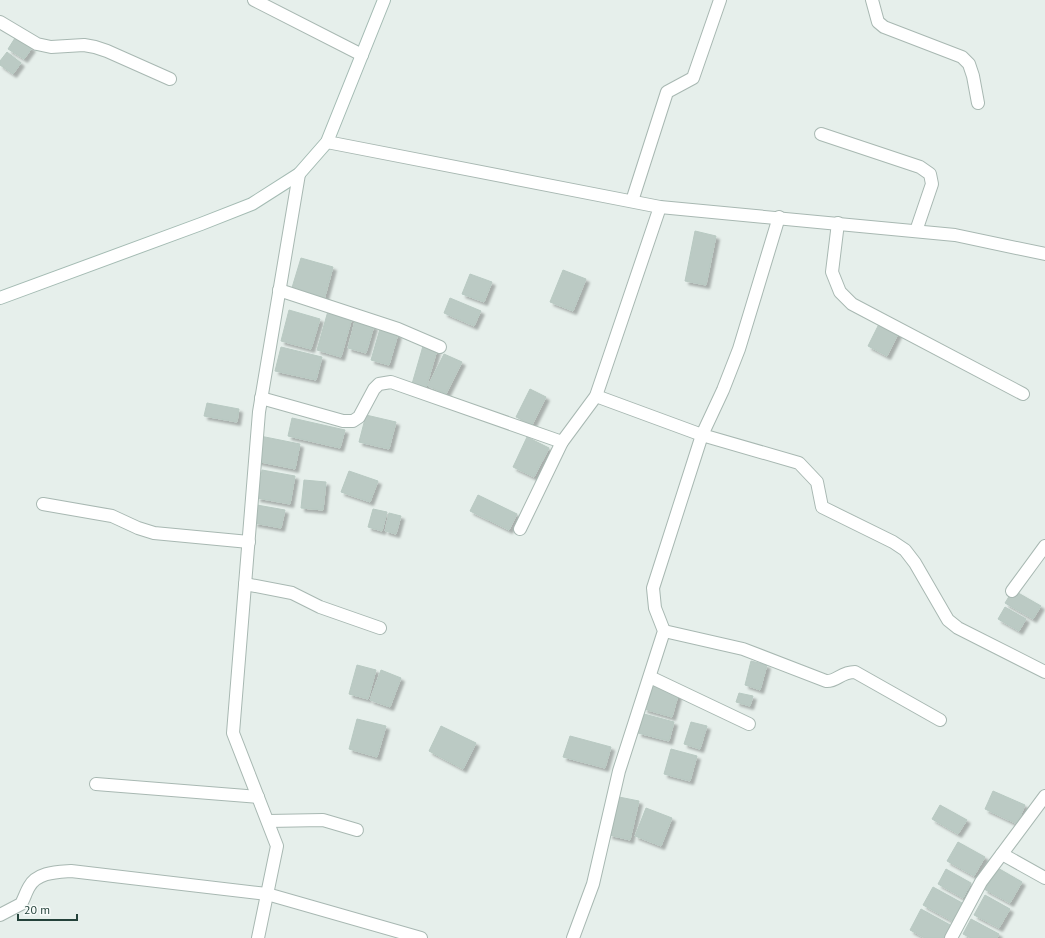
<svg xmlns="http://www.w3.org/2000/svg" width="1045" height="938" font-family="'PT Sans',sans-serif">
	<style>
		.building { fill: #bbcac4; stroke: #b8c9c2; filter: url(#shadow) }
		.lines { fill: none; stroke-linecap: round; stroke-linejoin: round }
		.minor-casing { stroke: #a8b8b2; stroke-width: 14 }
		.tertiary-casing { stroke: #a8b8b2; stroke-width: 14 }
		.secondary-casing { stroke: #a4bbb3; stroke-width: 14 }
		.minor { stroke: #fff; stroke-width: 12 }
		.tertiary { stroke: #fff; stroke-width: 12 }
		.secondary { stroke: #fff; stroke-width: 12 }
	</style>
	<defs>
		<filter id="shadow"><feDropShadow dx="3.5" dy="3.5" stdDeviation="1" flood-color="#0004"/></filter>
	</defs>
	<rect width="100%" height="100%" fill="#e6efeb"/>
	<!-- building -->
	<g class="building">
		<polygon points="15,38 32,48 24,59 8,49"/>
		<polygon points="7,52 21,63 13,74 0,65 0,61"/>
		<polygon points="695,231 716,236 706,285 685,281"/>
		<polygon points="301,258 333,267 324,300 291,291"/>
		<polygon points="563,270 586,279 573,311 550,302"/>
		<polygon points="470,274 492,282 484,302 462,294"/>
		<polygon points="450,298 481,311 474,326 444,313"/>
		<polygon points="289,310 320,319 311,349 281,341"/>
		<polygon points="328,311 352,318 341,357 317,350"/>
		<polygon points="355,321 374,326 366,353 348,348"/>
		<polygon points="880,322 899,332 887,356 868,346"/>
		<polygon points="380,329 398,334 389,365 371,360"/>
		<polygon points="423,346 437,350 426,388 412,384"/>
		<polygon points="281,347 322,357 316,380 275,371"/>
		<polygon points="444,354 462,362 446,394 428,386"/>
		<polygon points="530,389 546,397 532,425 516,417"/>
		<polygon points="207,403 239,409 237,422 204,416"/>
		<polygon points="366,415 396,422 389,449 359,442"/>
		<polygon points="292,418 345,430 340,448 288,436"/>
		<polygon points="260,436 300,444 295,469 256,461"/>
		<polygon points="527,437 549,448 534,477 513,467"/>
		<polygon points="262,470 295,476 290,504 257,498"/>
		<polygon points="349,471 378,481 370,502 341,492"/>
		<polygon points="304,480 326,482 323,510 301,508"/>
		<polygon points="478,495 517,514 509,530 470,511"/>
		<polygon points="257,505 285,510 281,528 254,523"/>
		<polygon points="373,509 387,512 382,531 368,527"/>
		<polygon points="389,513 401,516 396,534 385,531"/>
		<polygon points="1013,590 1041,606 1033,619 1005,603"/>
		<polygon points="1005,607 1026,619 1019,631 998,619"/>
		<polygon points="751,661 767,665 760,690 745,685"/>
		<polygon points="357,665 376,670 368,699 349,694"/>
		<polygon points="381,670 401,678 390,707 370,700"/>
		<polygon points="651,684 679,692 672,717 644,709"/>
		<polygon points="739,693 753,696 750,706 736,702"/>
		<polygon points="644,714 674,722 669,741 638,733"/>
		<polygon points="357,719 386,726 377,757 349,749"/>
		<polygon points="691,722 707,726 700,749 684,744"/>
		<polygon points="441,726 476,743 463,769 429,751"/>
		<polygon points="570,736 611,747 605,768 563,757"/>
		<polygon points="671,749 697,756 690,781 664,774"/>
		<polygon points="993,791 1025,805 1017,824 985,809"/>
		<polygon points="619,797 639,801 630,840 609,835"/>
		<polygon points="940,805 967,820 958,834 932,819"/>
		<polygon points="646,808 672,818 661,846 635,836"/>
		<polygon points="958,842 985,857 974,876 947,861"/>
		<polygon points="996,867 1022,882 1010,903 984,889"/>
		<polygon points="946,869 971,883 963,898 938,884"/>
		<polygon points="933,887 964,904 954,922 923,905"/>
		<polygon points="985,895 1010,909 999,928 974,915"/>
		<polygon points="921,909 952,926 945,938 925,938 910,930"/>
		<polygon points="971,919 999,934 997,938 971,938 963,934"/>
	</g>
	<g class="lines">
		<!-- minor casing -->
		<g class="minor-casing">
			<g id="minor">
				<polyline points="254,0 362,55"/>
				<polyline points="872,0 878,22 884,27 962,57 969,64 973,76 978,103"/>
				<polyline points="0,22 37,44 51,47 84,45 95,47 107,51 170,79"/>
				<polyline points="821,134 920,167 930,174 932,184 916,231"/>
				<polyline points="632,201 667,92 693,78 720,0"/>
				<polyline points="838,223 832,272 840,292 852,304 1023,394"/>
				<polyline points="279,290 398,329 440,347"/>
				<polyline points="596,396 702,435 799,463 817,482 822,507 893,542 905,550 915,563 948,620 958,628 1045,672"/>
				<polyline points="261,398 343,421 353,421 359,417 374,389 379,384 391,382 562,442"/>
				<polyline points="43,504 112,516 138,528 154,533 249,542"/>
				<polyline points="520,529 562,442 596,396 660,207"/>
				<polyline points="245,584 292,593 320,607 380,628"/>
				<polyline points="1012,591 1045,546"/>
				<path d="M664 631 743 649 826 681C837 682 840 672 855 672L940 720"/>
				<polyline points="650,677 749,724"/>
				<polyline points="96,784 258,797"/>
				<polyline points="268,821 323,820 357,830"/>
				<polyline points="1002,854 1045,878"/>
				<path d="M0 915 21 904C24 899 26 892 29 887 37 872 57 872 71 871L267 894 421 938"/>
				<polyline points="573,938 593,884 619,771 664,631 655,608 653,588 702,435 723,390 739,349 779,217"/>
				<polyline points="951,938 981,882 1045,796"/>
			</g>
		</g>
		<!-- tertiary casing -->
		<g class="tertiary-casing">
			<g id="tertiary">
				<polyline points="327,142 660,207 955,235 1045,254"/>
				<polyline points="258,938 277,846 233,733 259,412 299,174"/>
			</g>
		</g>
		<!-- secondary casing -->
		<g class="secondary-casing">
			<polyline id="secondary" points="0,298 201,224 252,204 299,174 327,142 384,0"/>
		</g>
		<!-- minor -->
		<use href="#minor" class="minor"/>
		<!-- tertiary -->
		<use href="#tertiary" class="tertiary"/>
		<!-- secondary -->
		<use href="#secondary" class="secondary"/>
	</g>
	<!-- scale -->
	<path d="M18 914v6h59v-6" fill="none" stroke="#24423a" stroke-width="2"/>
	<text x="24" y="914" font-size="12" fill="#24423a" stroke="#f7fbf9" stroke-width="3" paint-order="stroke">20 m</text>
</svg>
